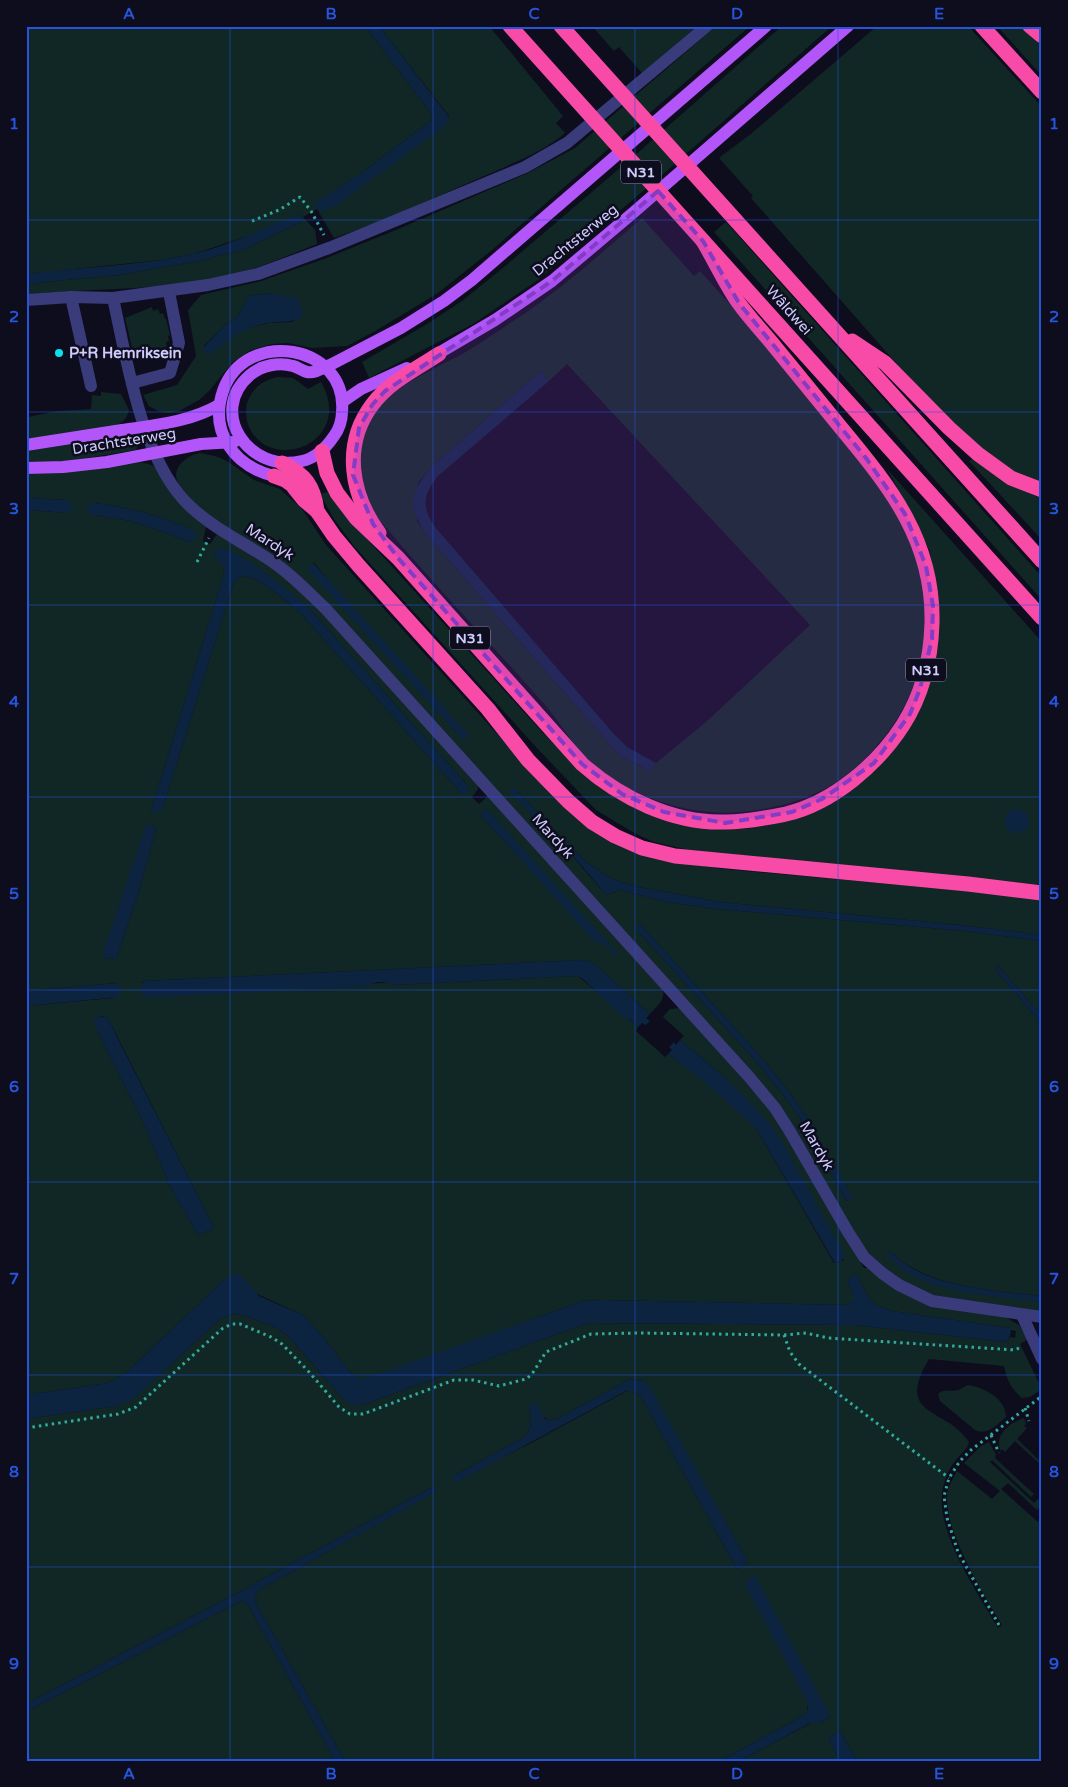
<svg xmlns="http://www.w3.org/2000/svg" width="1068" height="1787" font-family="'Varela Round',sans-serif">
	<style>
		.green { fill: #102725; fill-rule: evenodd }
		.water { fill: #0d2441 }
		.lines { fill: none; stroke-linecap: round; stroke-linejoin: round }
		.path { stroke: #31ab9c; stroke-width: 3; stroke-dasharray: 2.5 4; stroke-linecap: butt }
		.minor { stroke: #393b7b; stroke-width: 12 }
		.major { stroke: #b256f9; stroke-width: 12 }
		.highway { stroke: #f84ba8; stroke-width: 15 }
		.marked { fill: #833cc5; fill-opacity: 0.2; stroke: #833cc5; stroke-width: 4; stroke-dasharray: 10 6; stroke-linejoin: round }
		.grid { fill: none; stroke: #2654da; stroke-width: 1; stroke-opacity: 0.55 }
		.poi-dot { fill: #09e2eb; stroke: #0e0d1e; stroke-width: 2 }
		.labels { text-anchor: middle; stroke-width: 5; stroke-linejoin: round; paint-order: stroke }
		.shield { fill: #0e0d1e; stroke: #9492ba; stroke-width: 1 }
		.shield-label { font-size: 14px; font-weight: bold; fill: #cecbfd }
		.street-label { font-size: 15px; fill: #cecbfd; stroke: #0e0d1e }
		.poi-label { font-size: 15px; font-weight: bold; fill: #cecbfd; stroke: #0e0d1e; text-anchor: start }
		.neatline { fill: none; stroke: #2654da; stroke-width: 2 }
		.grid-label { font-size: 16px; text-anchor: middle; font-weight: bold; fill: #2654da }
	</style>
	<rect width="100%" height="100%" fill="#0e0d1e"/>
	<!-- green -->
	<g class="green">
		<path d="M26 26H365L430 112 432 120 360 174 316 203 449 119V116L379 26H489L563 116 556 123 565 133C545 151 509 165 484 176 434 198 385 221 334 238L317 209 303 217 315 230 317 244C281 258 244 275 205 281 146 290 86 289 26 294V285L44 282 120 275 198 261 245 249 303 221 300 214 256 233 194 254 161 260 26 274Z"/>
		<polygon points="592,26 698,26 642,73 619,47 614,51"/>
		<path d="M716 26H750L492 250 438 293 377 330 347 346 312 348 288 343 272 344 251 350 233 362 209 391 199 400 179 411 169 413 158 411 149 406 143 395 177 385 196 356 188 310 201 295 261 281 324 259 396 230 528 173 575 148ZM270 293 302 309 300 318 291 322 269 323 247 328 232 336 203 347 225 325 236 319 249 296Z"/>
		<polygon points="782,26 832,26 662,175 538,280 473,324 369,378 362,362 427,324 462,301 504,267 641,150"/>
		<polygon points="877,26 968,26 1042,107 1042,485 1025,478 987,455 917,387 751,198 753,196 719,158 752,133"/>
		<polygon points="997,26 1023,26 1042,47 1042,76"/>
		<path d="M642 218 694 276 700 271C737 312 773 353 808 395 827 417 847 438 863 461 871 472 878 485 885 497 898 518 912 538 918 562 936 630 922 697 874 749 858 767 839 783 816 793 792 804 766 810 740 812 700 815 658 805 623 785 609 777 595 768 584 756 568 738 556 716 539 698 484 636 426 576 373 512 368 499 361 485 359 472 356 454 364 429 374 414 392 386 435 369 464 353 484 341 504 327 524 314 566 285 604 251 642 218ZM567 364 810 625 706 722 656 763 650 771 619 755 425 533 417 521 418 483 431 467 541 371 549 381Z"/>
		<polygon points="726,222 1042,577 1042,600 714,232"/>
		<polygon points="152,307 153,311 158,309 160,314 163,313 165,319 166,319 170,335 168,336 169,341 166,342 167,347 162,348 163,352 158,353 158,355 135,360 125,318"/>
		<path d="M278 377 293 378 308 389 321 382C355 442 273 474 250 429 246 421 245 411 247 403 252 388 263 380 278 377Z"/>
		<path d="M101 392 121 394 129 410C127 419 123 422 115 426L26 439V413L28 417 58 411 91 409 92 395 101 396Z"/>
		<polygon points="131,435 136,438 138,447 136,450 61,462 26,462 26,451"/>
		<path d="M200 453 215 456 227 461 254 480 280 489 302 509 326 545 536 777 565 804 675 862 723 869 967 891 1042 899V935L960 925 719 902 639 887 612 879 586 862 513 787 606 895 620 890 666 902 718 909 965 931 1042 941V1016L998 966 995 969 1042 1024V1296C999 1291 949 1289 911 1267 903 1263 896 1256 889 1251L907 1272 958 1290 1042 1302V1313L934 1296 916 1290 885 1269 868 1252 852 1230 793 1128 328 604 194 504C189 497 183 491 179 484 169 469 187 455 200 453ZM313 563H314L463 740 308 569ZM640 924 760 1056 786 1088 805 1115 852 1198 847 1201 800 1118 781 1092 755 1060 636 929Z"/>
		<polygon points="973,459 1007,483 1042,499 1042,540 969,461"/>
		<path d="M139 462 149 464 157 468 206 526 203 541 210 544 217 534 274 568 308 595 478 785V789L472 797 479 804 487 797H489L663 990C665 1001 657 1006 650 1014L592 962 582 960 144 981 141 983 370 984 390 982 394 985 578 976 638 1027 636 1031 665 1057 668 1054 706 1082 756 1128 834 1263H838L844 1260 722 1075 680 1040 684 1036 663 1017 670 1009 680 1008 771 1111 864 1268H870L898 1289 1007 1318 1019 1325 1028 1339 1020 1344 1039 1383H1042V1389L1030 1397 1022 1398C1011 1388 1007 1381 1004 1366L929 1359C894 1418 945 1406 969 1442 968 1449 960 1454 956 1460 950 1467 946 1475 944 1484 931 1526 977 1592 998 1628L1002 1625C983 1593 946 1534 947 1497 947 1487 953 1479 957 1471L992 1499 1000 1491 964 1463 981 1446 989 1442 996 1455 995 1458 1034 1494 1031 1497 992 1460 990 1462 1034 1503 1038 1499 1042 1502V1505L1037 1510 1008 1483 1001 1489 1038 1522 1042 1518V1761H857L840 1731 828 1738 840 1761H739L811 1723H820L830 1716 808 1703 807 1713 799 1718 720 1761H345L258 1607C254 1599 253 1595 261 1589L436 1491 434 1486 243 1590 26 1704V1419L116 1406 148 1385 219 1320 231 1314 243 1315 277 1328 289 1337 345 1401 362 1405 588 1323 854 1325 1006 1342 1010 1337 1015 1338 1016 1331 1011 1330V1328L892 1311C867 1303 869 1298 857 1275H855L847 1280 853 1294V1301L845 1305 601 1300 583 1301 369 1378 359 1379 350 1372 324 1338 303 1315 225 1279 125 1374 108 1383 26 1395V1006L113 998 117 983 26 991V510L68 513 67 500 26 498V474ZM93 503C127 506 159 516 191 529V542L131 521 93 515ZM214 556 308 607 469 787 467 792 462 794 302 615C287 602 263 579 243 576L236 580 233 585 162 810 151 811 224 574 223 564ZM487 809 617 954 601 942 594 940 481 815 482 812ZM151 825 156 828 139 891 116 959 106 958 103 956 119 906ZM107 1016 214 1228 198 1235 170 1186 145 1126 97 1031 98 1017ZM630 1379 645 1381 748 1562 737 1569 641 1397 633 1391H627L531 1443 497 1460 452 1477 524 1437C534 1426 531 1419 529 1405L549 1421 559 1418Z"/>
		<polygon points="887,469 1042,642 1042,885 689,850 654,842 636,834 596,810 536,747 354,546 334,519 320,494 330,491 346,516 367,539 543,733 587,777 721,828 745,829 770,825 799,815 841,795 871,774 891,753 931,676 939,634 938,593 930,552 917,523"/>
		<path d="M969 1385C985 1388 1006 1399 1006 1417 996 1425 988 1436 975 1430L940 1401 938 1394C944 1388 950 1392 958 1390 962 1389 964 1386 969 1385Z"/>
		<path d="M1024 1418 1026 1424 1024 1426 1027 1428 1017 1439 1042 1463V1466L1015 1441 1005 1452 1002 1449 1001 1451C993 1436 1010 1422 1024 1418Z"/>
		<polygon points="241,1601 248,1605 335,1761 26,1761 26,1712"/>
	</g>
	<!-- water -->
	<g class="water">
		<polygon points="365,26 379,26 449,117 449,119 444,127 334,207 322,211 317,209 315,203 360,174 432,120 430,112"/>
		<path d="M300 214 303 221 245 249 198 261 120 275 44 282 26 285V274C81 267 139 266 193 254 230 246 264 227 300 214Z"/>
		<path d="M270 293 298 299 302 309 301 318C290 323 281 321 269 323 245 326 228 340 210 354L206 353 203 348 225 325 236 319 249 296Z"/>
		<path d="M541 371 549 381 438 476C423 495 421 506 435 527L613 733 627 747 656 763 650 771 619 755 425 533C407 504 411 492 431 467Z"/>
		<polygon points="26,498 67,500 71,503 72,508 68,513 26,510"/>
		<path d="M93 503C127 506 159 516 191 529L197 534 194 540 191 542 131 521 93 515 88 512 89 505Z"/>
		<path d="M219 548C238 548 292 593 308 607L469 787 468 792 464 795 462 794 302 615C287 602 263 579 243 576L236 580 233 585 162 810 156 813 151 811 224 574C224 561 216 562 214 553Z"/>
		<polygon points="313,563 469,735 463,740 307,569"/>
		<polygon points="513,787 586,862 612,879 639,887 719,902 960,925 1042,935 1042,941 965,931 718,909 666,902 620,890 606,895 582,866 509,791"/>
		<polygon points="487,809 618,954 616,957 604,944 594,941 481,815 482,812"/>
		<circle cx="1017" cy="821" r="12"/>
		<polygon points="146,825 151,825 156,828 139,891 116,959 106,958 102,956"/>
		<polygon points="640,924 760,1056 786,1088 805,1115 853,1198 847,1201 800,1118 781,1092 755,1060 635,928"/>
		<path d="M582 960 592 962 650 1014 646 1018 650 1021 646 1025 642 1023 638 1027 629 1019H625L583 979 578 976 393 985C387 981 374 981 369 986L145 998C141 993 139 986 144 981Z"/>
		<polygon points="998,966 1042,1016 1042,1024 995,969"/>
		<polygon points="118,983 121,994 118,997 26,1006 26,991"/>
		<polygon points="107,1016 121,1045 214,1228 198,1235 170,1186 145,1126 97,1031 94,1018"/>
		<polygon points="680,1040 722,1075 754,1106 768,1122 781,1140 845,1256 841,1262 835,1263 756,1128 706,1083 668,1054 672,1050 669,1047 674,1042 676,1045"/>
		<path d="M889 1251C896 1256 903 1263 910 1267 947 1289 1000 1291 1042 1296V1302C1001 1297 942 1294 907 1272 899 1267 892 1260 886 1255Z"/>
		<path d="M239 1273 259 1296 303 1315 324 1338 350 1372 360 1379 369 1377 583 1301 601 1300 845 1305 853 1301V1294L847 1280 855 1275H857C869 1298 867 1303 892 1311L1011 1328C1011 1334 1010 1337 1006 1342L854 1325 588 1323 362 1405H352L345 1401 289 1337 277 1328 243 1315 231 1314 219 1320 132 1400 116 1406 26 1419V1395L108 1383 125 1374 225 1279Z"/>
		<path d="M630 1379 645 1381 652 1391 748 1562 737 1569 641 1397 633 1391H626L455 1483 452 1477 524 1437C534 1426 531 1419 529 1405L536 1402 544 1418 549 1421 559 1418Z"/>
		<path d="M434 1486 437 1491 261 1589C253 1595 254 1599 258 1607L345 1761H335L248 1605 241 1601 26 1712V1704L243 1590Z"/>
		<path d="M755 1575 830 1716 820 1723H810L739 1761H720L799 1718C806 1714 809 1711 808 1703L744 1583Z"/>
		<polygon points="840,1731 857,1761 840,1761 828,1738"/>
	</g>
	<g class="lines">
		<!-- path -->
		<g class="path">
			<polyline points="252,221 279,210 300,197 311,211 324,235"/>
			<polyline points="197,562 209,538"/>
			<polyline points="784,1335 790,1352 799,1364 949,1478"/>
			<polyline points="1025,1408 1029,1421"/>
			<polyline points="26,1428 118,1414 136,1407 223,1328 232,1324 240,1324 271,1337 282,1344 310,1373 339,1407 350,1414 363,1414 454,1380 473,1380 499,1386 526,1379 532,1374 546,1352 591,1334 639,1333 784,1335 806,1333 828,1338 1015,1350 1021,1347"/>
			<polyline points="991,1435 999,1453"/>
			<polyline points="999,1625 958,1552 947,1518 944,1496 949,1478 960,1461 971,1450 1042,1396"/>
		</g>
		<!-- minor -->
		<g class="minor">
			<polyline points="71,297 91,386"/>
			<path d="M113 298C127 361 142 464 192 508 217 531 249 545 277 565 294 577 309 593 325 608L750 1078 775 1108 789 1130 848 1232 864 1257 882 1273 899 1285 932 1301 1042 1317"/>
			<polyline points="26,300 71,297 113,298 208,285 258,274 329,248 525,167 567,143 707,26"/>
			<polyline points="132,383 170,373 179,343 169,292"/>
			<polyline points="1022,1315 1042,1359"/>
		</g>
		<!-- major -->
		<g class="major">
			<polyline points="432,357 495,320 552,281 634,212 848,26"/>
			<polyline points="342,402 361,389 407,368"/>
			<path d="M26 445C58 440 90 435 122 430 155 425 190 422 219 405"/>
			<polyline points="26,468 63,467 107,462 201,444 234,442"/>
			<path d="M274 476C234 466 209 432 223 391 245 327 348 344 342 412 342 420 339 430 334 436 326 448 316 458 302 461 249 474 207 412 250 375 262 365 279 362 293 366 298 367 302 371 307 372 314 374 325 367 332 364L401 328 444 301 472 280 766 26"/>
		</g>
		<!-- highway -->
		<g class="highway">
			<polyline points="510,26 1042,618"/>
			<polyline points="561,26 1042,561"/>
			<polyline points="982,26 1042,92"/>
			<polyline points="1030,26 1042,36"/>
			<polyline points="852,341 885,363 949,428 978,454 1011,478 1042,490"/>
			<path d="M322 451 327 473 337 493 356 518 398 558 582 764C620 798 674 824 726 822 747 822 766 818 786 814 833 803 878 764 903 725 922 695 931 659 932 623 934 542 891 488 842 429 818 400 795 371 771 342 760 329 748 316 738 302 725 283 715 261 703 241"/>
			<path d="M282 463C305 474 314 486 317 511"/>
			<polyline points="274,476 285,480 292,485 304,500 317,511 334,536 359,566 488,709 528,760 568,801 592,822 615,836 642,848 675,856 968,884 1042,893"/>
			<path d="M379 533C351 495 342 445 372 405 389 382 416 369 439 354"/>
		</g>
	</g>
	<!-- marked area -->
	<path class="marked" d="M658 191 703 241 739 303 866 458 905 514 926 566 933 606 932 639 920 689 910 714 874 763 822 799 792 812 725 823 664 812 622 794 582 764 398 558 373 524 353 475 359 428 372 405 385 391 552 281Z"/>
	<!-- grid -->
	<path class="grid" d="M230 26V1761M433 26V1761M635 26V1761M838 26V1761M26 220H1042M26 412H1042M26 605H1042M26 797H1042M26 990H1042M26 1182H1042M26 1375H1042M26 1567H1042"/>
	<!-- markers -->
	<circle class="poi-dot" cx="59" cy="353" r="5"/>
	<g class="labels">
		<!-- shield labels -->
		<g class="shield">
			<rect x="621" y="160.5" width="40" height="23" rx="4"/>
			<rect x="450" y="626.5" width="40" height="23" rx="4"/>
			<rect x="906" y="658.5" width="40" height="23" rx="4"/>
		</g>
		<g class="shield-label">
			<text x="641" y="177">N31</text>
			<text x="470" y="643">N31</text>
			<text x="926" y="675">N31</text>
		</g>
		<!-- street labels -->
		<g class="street-label">
			<text transform="translate(575 240) rotate(-39)" y="5">Drachtsterweg</text>
			<text transform="translate(789 310) rotate(48)" y="5">Wâldwei</text>
			<text transform="translate(124 441) rotate(-9)" y="5">Drachtsterweg</text>
			<text transform="translate(270 542) rotate(33)" y="5">Mardyk</text>
			<text transform="translate(553 836) rotate(48)" y="5">Mardyk</text>
			<text transform="translate(817 1146) rotate(60)" y="5">Mardyk</text>
		</g>
		<!-- poi labels -->
		<g class="poi-label">
			<text x="69" y="358">P+R Hemriksein</text>
		</g>
	</g>
	<!-- border -->
	<rect width="1068" height="1787" fill="none" stroke="#0e0d1e" stroke-width="55"/>
	<rect x="28" y="28" width="1012" height="1732" class="neatline"/>
	<g class="grid-label">
		<text x="129" y="19">A</text>
		<text x="331" y="19">B</text>
		<text x="534" y="19">C</text>
		<text x="737" y="19">D</text>
		<text x="939" y="19">E</text>
		<text x="14" y="129">1</text>
		<text x="1054" y="129">1</text>
		<text x="14" y="322">2</text>
		<text x="1054" y="322">2</text>
		<text x="14" y="514">3</text>
		<text x="1054" y="514">3</text>
		<text x="14" y="707">4</text>
		<text x="1054" y="707">4</text>
		<text x="14" y="899">5</text>
		<text x="1054" y="899">5</text>
		<text x="14" y="1092">6</text>
		<text x="1054" y="1092">6</text>
		<text x="14" y="1284">7</text>
		<text x="1054" y="1284">7</text>
		<text x="14" y="1477">8</text>
		<text x="1054" y="1477">8</text>
		<text x="14" y="1669">9</text>
		<text x="1054" y="1669">9</text>
		<text x="129" y="1779">A</text>
		<text x="331" y="1779">B</text>
		<text x="534" y="1779">C</text>
		<text x="737" y="1779">D</text>
		<text x="939" y="1779">E</text>
	</g>
</svg>
